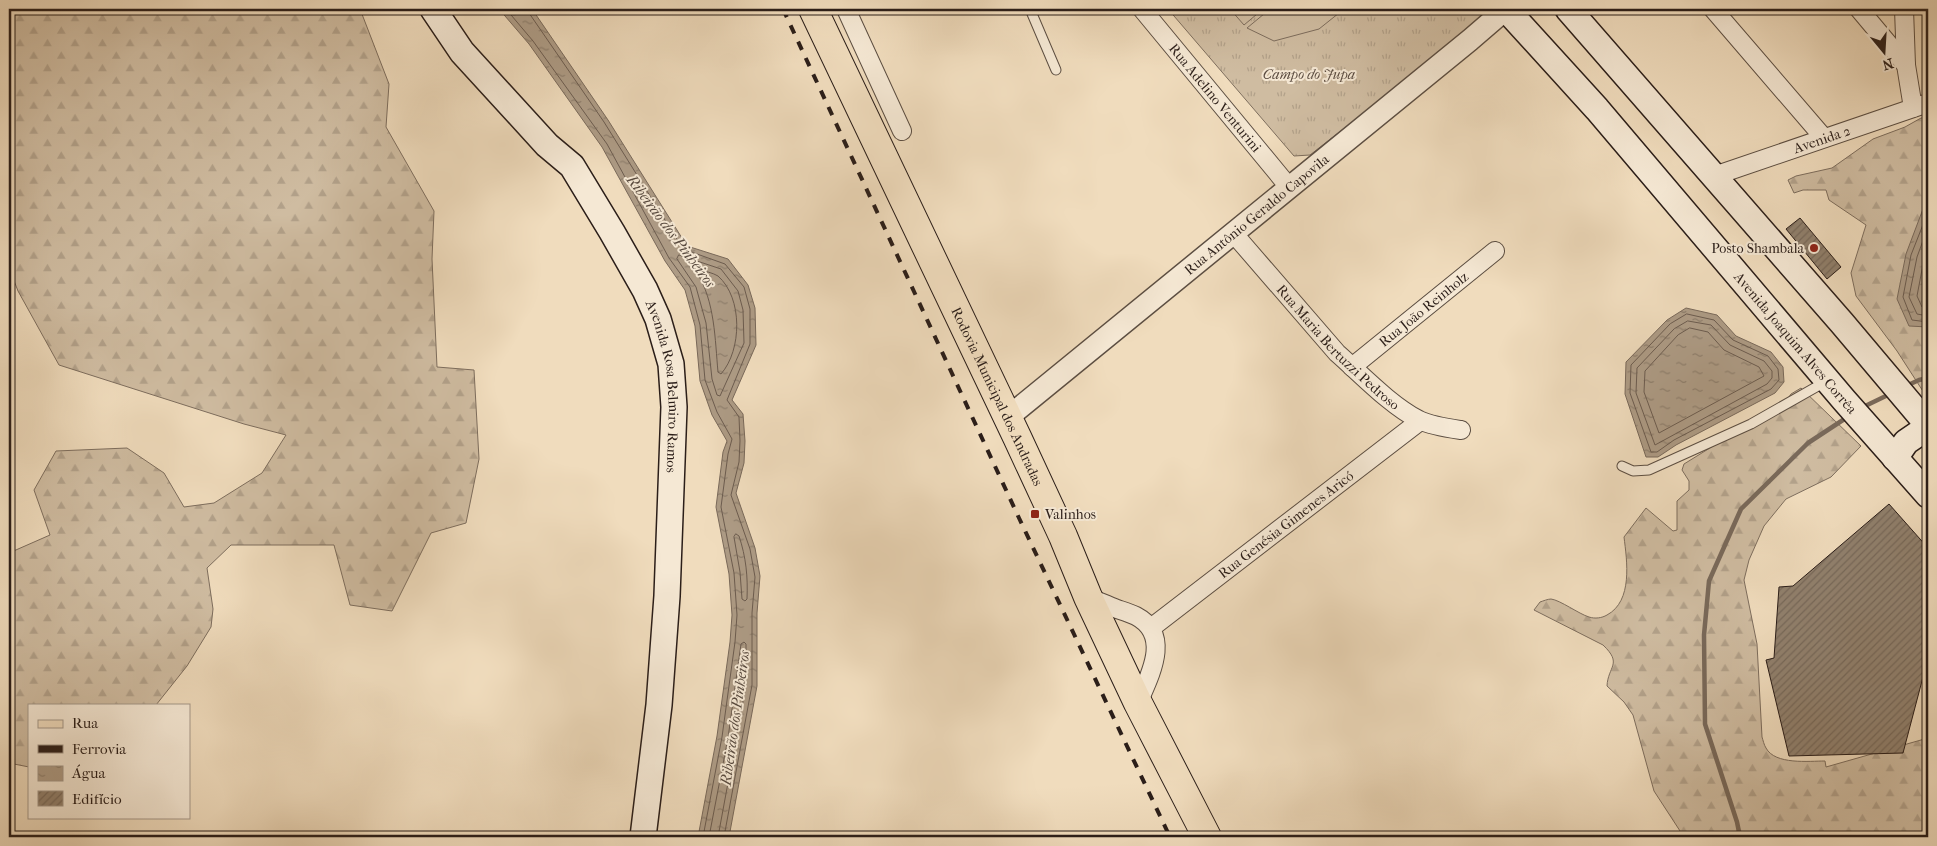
<svg xmlns="http://www.w3.org/2000/svg" width="1937" height="846" font-family="'IM FELL French Canon',serif">
	<style>
		.grass { fill: url(#grass-tufts); stroke: #7d6d5d }
		.forest { fill: url(#forest-firs); stroke: #7d6d5d }
		.garden { fill: #cfbca1; stroke: #7d6d5d }
		.water { fill: url(#water-ripples); stroke: #79695a }
		.lines { fill: none; stroke-linecap: round; stroke-linejoin: round }
		.shore { stroke: #6c5c4f; stroke-width: 1 }
		.stream { stroke: #79695a; stroke-width: 4.5 }
		.building { fill: url(#building-hatch); stroke: #2b1e19 }
		.service-casing { stroke: #5c4e42; stroke-width: 11 }
		.minor-casing { stroke: #5c4e42; stroke-width: 20 }
		.tertiary-casing { stroke: #5c4e42; stroke-width: 24 }
		.secondary-casing { stroke: #2b1e19; stroke-width: 28 }
		.primary-casing { stroke: #2b1e19; stroke-width: 30 }
		.service { stroke: #f5e8d4; stroke-width: 9 }
		.minor { stroke: #f5e8d4; stroke-width: 18 }
		.tertiary { stroke: #f5e8d4; stroke-width: 21 }
		.secondary { stroke: #f5e8d4; stroke-width: 25 }
		.primary { stroke: #f0dcbd; stroke-width: 28 }
		.rail { stroke: #2b1e19; stroke-width: 4; stroke-dasharray: 9 9; stroke-linecap: butt }
		.poi-dot { fill: #8f2418; stroke: #f5e8d4; stroke-width: 2 }
		.labels { text-anchor: middle; stroke-width: 4; stroke-linejoin: round; paint-order: stroke }
		.park-label { font-size: 14px; font-style: italic; fill: #5c4d42; stroke: #f5e8d4 }
		.street-label { font-size: 14px; fill: #2b1e19; stroke: #f5e8d4 }
		.poi-label { font-size: 14px; fill: #2b1e19; stroke: #f5e8d4; text-anchor: end }
		.water-label { font-size: 15px; font-style: italic; fill: #584a3f; stroke: #f5e8d4 }
	</style>
	<defs>
		<pattern id="grass-tufts" width="24" height="20" patternUnits="userSpaceOnUse" patternTransform="scale(1.25)"><rect width="24" height="20" fill="#cfbca1"/><path d="M3 7l-1-3M5 7V3M7 7l1-3M15 17l-1-3M17 17v-4M19 17l1-3" fill="none" stroke="#b2a18a"/></pattern>
		<pattern id="forest-firs" width="22" height="20" patternUnits="userSpaceOnUse" patternTransform="scale(1.25)"><rect width="22" height="20" fill="#cfbca1"/><path d="M5 1l3.5 6h-7zM16 11l3.5 6h-7z" fill="#b2a18a"/></pattern>
		<pattern id="water-ripples" width="26" height="14" patternUnits="userSpaceOnUse" patternTransform="scale(1.25)"><rect width="26" height="14" fill="#ad9b85"/><path d="M2 4q2-2 4 0t4 0M15 11q2-2 4 0t4 0" fill="none" stroke="#8d7e6c"/></pattern>
		<pattern id="building-hatch" width="6" height="6" patternUnits="userSpaceOnUse" patternTransform="scale(1.25)"><rect width="6" height="6" fill="#91816e"/><path d="M-1 1l2-2M0 6l6-6M5 7l2-2" fill="none" stroke="#77695a"/></pattern>
	</defs>
	<rect width="100%" height="100%" fill="#f0dcbd"/>
	<filter id="stains"><feTurbulence type="fractalNoise" baseFrequency=".004" numOctaves="4"/><feColorMatrix values="0 0 0 0 .2 0 0 0 0 .09 0 0 0 0 .02 0 0 0 .5 -.17"/></filter>
	<radialGradient id="worn" r=".72"><stop offset=".6" stop-color="#630" stop-opacity="0"/><stop offset="1" stop-color="#630" stop-opacity=".3"/></radialGradient>
	<!-- grass -->
	<polygon class="grass" points="1168,9 1487,9 1483,20 1310,155 1294,156"/>
	<!-- forest -->
	<g class="forest">
		<polygon points="9,9 360,9 389,84 386,127 434,211 432,259 437,367 474,370 479,459 466,523 431,533 392,611 350,605 334,545 231,545 207,568 213,609 211,627 187,666 156,705 29,705 29,767 9,763 9,553 50,535 34,490 56,451 127,448 164,473 184,507 214,503 262,473 286,435 244,424 59,365 18,291 9,268"/>
		<polygon points="1921,118 1928,118 1928,399 1897,351 1856,296 1851,273 1866,225 1829,200 1826,190 1803,190 1794,193 1788,180 1796,176 1832,168 1873,139 1905,127"/>
		<path d="M1801 388 1861 446 1831 477 1786 499 1764 526 1749 560 1744 580 1757 644 1762 737C1763 740 1764 745 1766 748 1775 765 1809 761 1825 761L1826 767 1928 738V837H1781L1777 832 1779 837H1681L1682 834 1654 791 1633 715 1624 702 1607 686C1608 666 1623 664 1603 645L1534 610 1540 602C1543 601 1548 599 1551 599 1560 600 1579 614 1589 617 1595 619 1602 618 1607 615 1633 601 1627 561 1624 537L1646 508 1673 531 1677 530V501L1689 490V481L1682 470 1684 464 1786 401 1791 394Z"/>
	</g>
	<!-- garden -->
	<g class="garden">
		<polygon points="1230,9 1263,9 1244,25"/>
		<polygon points="1270,9 1344,9 1319,29 1274,41 1247,28"/>
	</g>
	<!-- water -->
	<g class="water">
		<polygon points="499,9 532,9 608,120 687,246 728,259 748,285 755,308 756,345 732,400 743,414 745,441 744,463 736,493 755,548 760,576 757,613 757,686 729,837 698,837 717,736 730,642 732,615 729,574 716,507 723,452 727,441 712,415 700,381 695,326 685,290 665,261 602,147 529,44"/>
		<polygon points="1928,206 1928,327 1909,326 1897,299 1906,254 1923,209"/>
		<polygon points="1686,308 1717,315 1736,336 1771,352 1783,367 1784,382 1775,393 1676,445 1658,457 1646,457 1625,394 1626,362 1667,320"/>
	</g>
	<g class="lines">
		<!-- shore -->
		<g class="shore">
			<polyline points="506,9 533,41 607,144 669,258 690,287 700,325 705,380 717,412 732,439 728,454 721,507 734,573 737,615 735,642 722,737 703,837"/>
			<polyline points="528,9 529,13 604,122 683,249 725,264 744,287 750,309 750,344 727,400 739,417 740,441 739,462 731,495 750,549 755,577 752,613 752,685 724,837"/>
			<polyline points="1928,212 1911,255 1903,297 1912,320 1928,322"/>
			<polyline points="1928,227 1917,257 1909,297 1917,314 1928,316"/>
			<polyline points="1928,248 1924,259 1917,296 1922,307 1928,308"/>
			<polygon points="679,255 721,269 738,291 743,310 744,343 720,396 717,395 712,379 706,323 696,287 677,259"/>
			<path d="M699 270C705 271 713 273 718 276 743 298 742 350 721 374L718 372C715 340 715 301 697 273Z"/>
			<polygon points="1687,314 1714,320 1733,340 1768,356 1778,369 1779,380 1771,389 1674,440 1657,452 1651,452 1630,393 1631,365 1670,324"/>
			<polygon points="1688,321 1711,325 1730,345 1764,361 1772,371 1772,378 1767,384 1655,445 1636,393 1637,368 1674,329"/>
			<polygon points="1690,328 1708,332 1724,350 1759,367 1764,376 1659,433 1644,392 1645,371 1678,335"/>
			<path d="M736 534 739 536C746 557 748 577 747 599L745 601 742 599 740 572 734 537Z"/>
			<polyline points="709,837 728,738 741,644 744,642 746,644 746,685 718,837"/>
		</g>
		<!-- stream -->
		<g class="stream">
			<polyline points="1906,386 1919,380 1928,378"/>
			<polyline points="1861,408 1890,394"/>
			<polyline points="1740,837 1737,822 1705,724 1704,635 1709,581 1741,509 1808,443 1849,416"/>
		</g>
	</g>
	<!-- building -->
	<g class="building">
		<polygon points="1800,218 1841,267 1827,279 1786,229"/>
		<polygon points="1889,504 1928,548 1928,623 1926,629 1928,658 1903,753 1789,756 1766,660 1774,658 1779,587 1793,586"/>
	</g>
	<g class="lines">
		<!-- service casing -->
		<g class="service-casing">
			<g id="service">
				<polyline points="1030,9 1056,70"/>
				<polyline points="1622,466 1633,471 1649,470 1751,424 1825,382"/>
			</g>
		</g>
		<!-- minor casing -->
		<g class="minor-casing">
			<g id="minor">
				<polyline points="846,9 902,131"/>
				<path id="s1" d="M1142 9 1289 187"/>
				<polyline points="1713,9 1824,138"/>
				<polyline points="1859,9 1906,65"/>
				<polyline points="1904,9 1906,65 1913,108"/>
				<path id="s2" d="M1714 176 1928 103"/>
				<path id="s3" d="M1234 234 1337 353C1362 375 1390 405 1419 420 1432 426 1447 428 1461 430"/>
				<path id="s4" d="M1352 367 1495 251"/>
				<path d="M1088 597C1098 601 1107 605 1117 609 1123 611 1130 613 1136 616 1172 635 1150 675 1138 703"/>
				<path id="s5" d="M1151 628 1420 421"/>
			</g>
		</g>
		<!-- tertiary casing -->
		<g class="tertiary-casing">
			<g id="tertiary">
				<path id="s6" d="M1007 418 1470 40 1506 9"/>
			</g>
		</g>
		<!-- secondary casing -->
		<g class="secondary-casing">
			<g id="secondary">
				<path id="s7" d="M433 9 462 52 547 145 572 166 612 232 645 290 658 319 671 364 674 407 667 596 659 705 643 837"/>
				<path id="s8" d="M1506 9 1597 109 1844 400 1928 495"/>
				<polyline points="1568,9 1842,323 1928,425"/>
				<polyline points="1895,458 1906,442 1928,427"/>
			</g>
		</g>
		<!-- primary casing -->
		<g class="primary-casing">
			<g id="primary">
				<path id="s9" d="M813 9 1017 437 1063 536 1088 597 1138 703 1207 837"/>
			</g>
		</g>
		<!-- service -->
		<use href="#service" class="service"/>
		<!-- minor -->
		<use href="#minor" class="minor"/>
		<!-- tertiary -->
		<use href="#tertiary" class="tertiary"/>
		<!-- secondary -->
		<use href="#secondary" class="secondary"/>
		<!-- primary -->
		<use href="#primary" class="primary"/>
		<!-- rail -->
		<polyline class="rail" points="783,9 1019,518 1170,837"/>
	</g>
	<!-- markers -->
	<g class="poi-dot">
		<circle cx="1814" cy="248" r="5"/>
		<rect x="1030" y="509" width="10" height="10" rx="2.5"/>
	</g>
	<g class="labels">
		<!-- park labels -->
		<g class="park-label">
			<text x="1309" y="79">Campo do Jupa</text>
		</g>
		<!-- street labels -->
		<g class="street-label">
			<text dy="5" stroke="none"><textPath href="#s1" startOffset="115">Rua Adelino Venturini</textPath></text>
			<text dy="5" stroke="none"><textPath href="#s2" startOffset="114">Avenida 2</textPath></text>
			<text dy="5" stroke="none"><textPath href="#s6" startOffset="322">Rua Antônio Geraldo Capovila</textPath></text>
			<text dy="5" stroke="none"><textPath href="#s4" startOffset="92">Rua João Reinholz</textPath></text>
			<text dy="5" stroke="none"><textPath href="#s8" startOffset="442">Avenida Joaquim Alves Corrêa</textPath></text>
			<text dy="5" stroke="none"><textPath href="#s3" startOffset="154">Rua Maria Bertuzzi Pedroso</textPath></text>
			<text dy="5" stroke="none"><textPath href="#s7" startOffset="454">Avenida Rosa Belmiro Ramos</textPath></text>
			<text dy="5" stroke="none"><textPath href="#s9" startOffset="429">Rodovia Municipal dos Andradas</textPath></text>
			<text dy="5" stroke="none"><textPath href="#s5" startOffset="170">Rua Genésia Gimenes Aricó</textPath></text>
		</g>
		<!-- poi labels -->
		<g class="poi-label">
			<text x="1804" y="253">Posto Shambala</text>
			<text x="1045" y="519" text-anchor="start">Valinhos</text>
		</g>
		<!-- water labels -->
		<g class="water-label">
			<text transform="translate(671 231) rotate(53)" y="5">Ribeirão dos Pinheiros</text>
			<text transform="translate(735 718) rotate(-82)" y="5">Ribeirão dos Pinheiros</text>
		</g>
	</g>
	<!-- margin -->
	<rect width="1937" height="846" fill="none" stroke="#f0dcbd" stroke-width="30"/>
	<rect x="10" y="10" width="1917" height="826" fill="none" stroke="#2b1e19" stroke-width="2.5"/>
	<rect x="15" y="15" width="1907" height="816" fill="none" stroke="#2b1e19"/>
	<!-- legend -->
	<rect x="28" y="704" width="162" height="115" fill="#f5e8d4" stroke="#a49789"/>
	<rect x="38" y="720" width="25" height="8" fill="#f0dcbd" stroke="#a49789"/>
	<text x="72" y="728" font-size="15" fill="#2b1e19">Rua</text>
	<rect x="38" y="745" width="25" height="8" fill="#2b1e19" stroke="#a49789"/>
	<text x="72" y="754" font-size="15" fill="#2b1e19">Ferrovia</text>
	<rect x="38" y="766" width="25" height="15" fill="url(#water-ripples)" stroke="#a49789"/>
	<text x="72" y="778" font-size="15" fill="#2b1e19">Água</text>
	<rect x="38" y="791" width="25" height="15" fill="url(#building-hatch)" stroke="#a49789"/>
	<text x="72" y="804" font-size="15" fill="#2b1e19">Edifício</text>
	<!-- north arrow -->
	<g transform="translate(1884 52) rotate(162)" stroke="#f5e8d4" stroke-width="4" paint-order="stroke">
	<path d="M0-4L9 19L0 12L-9 19Z" fill="#2b1e19"/>
	<text y="-8" font-size="14" font-weight="bold" text-anchor="middle" fill="#2b1e19">N</text>
	</g>
	<rect width="100%" height="100%" filter="url(#stains)"/>
	<rect width="100%" height="100%" fill="url(#worn)"/>
</svg>
